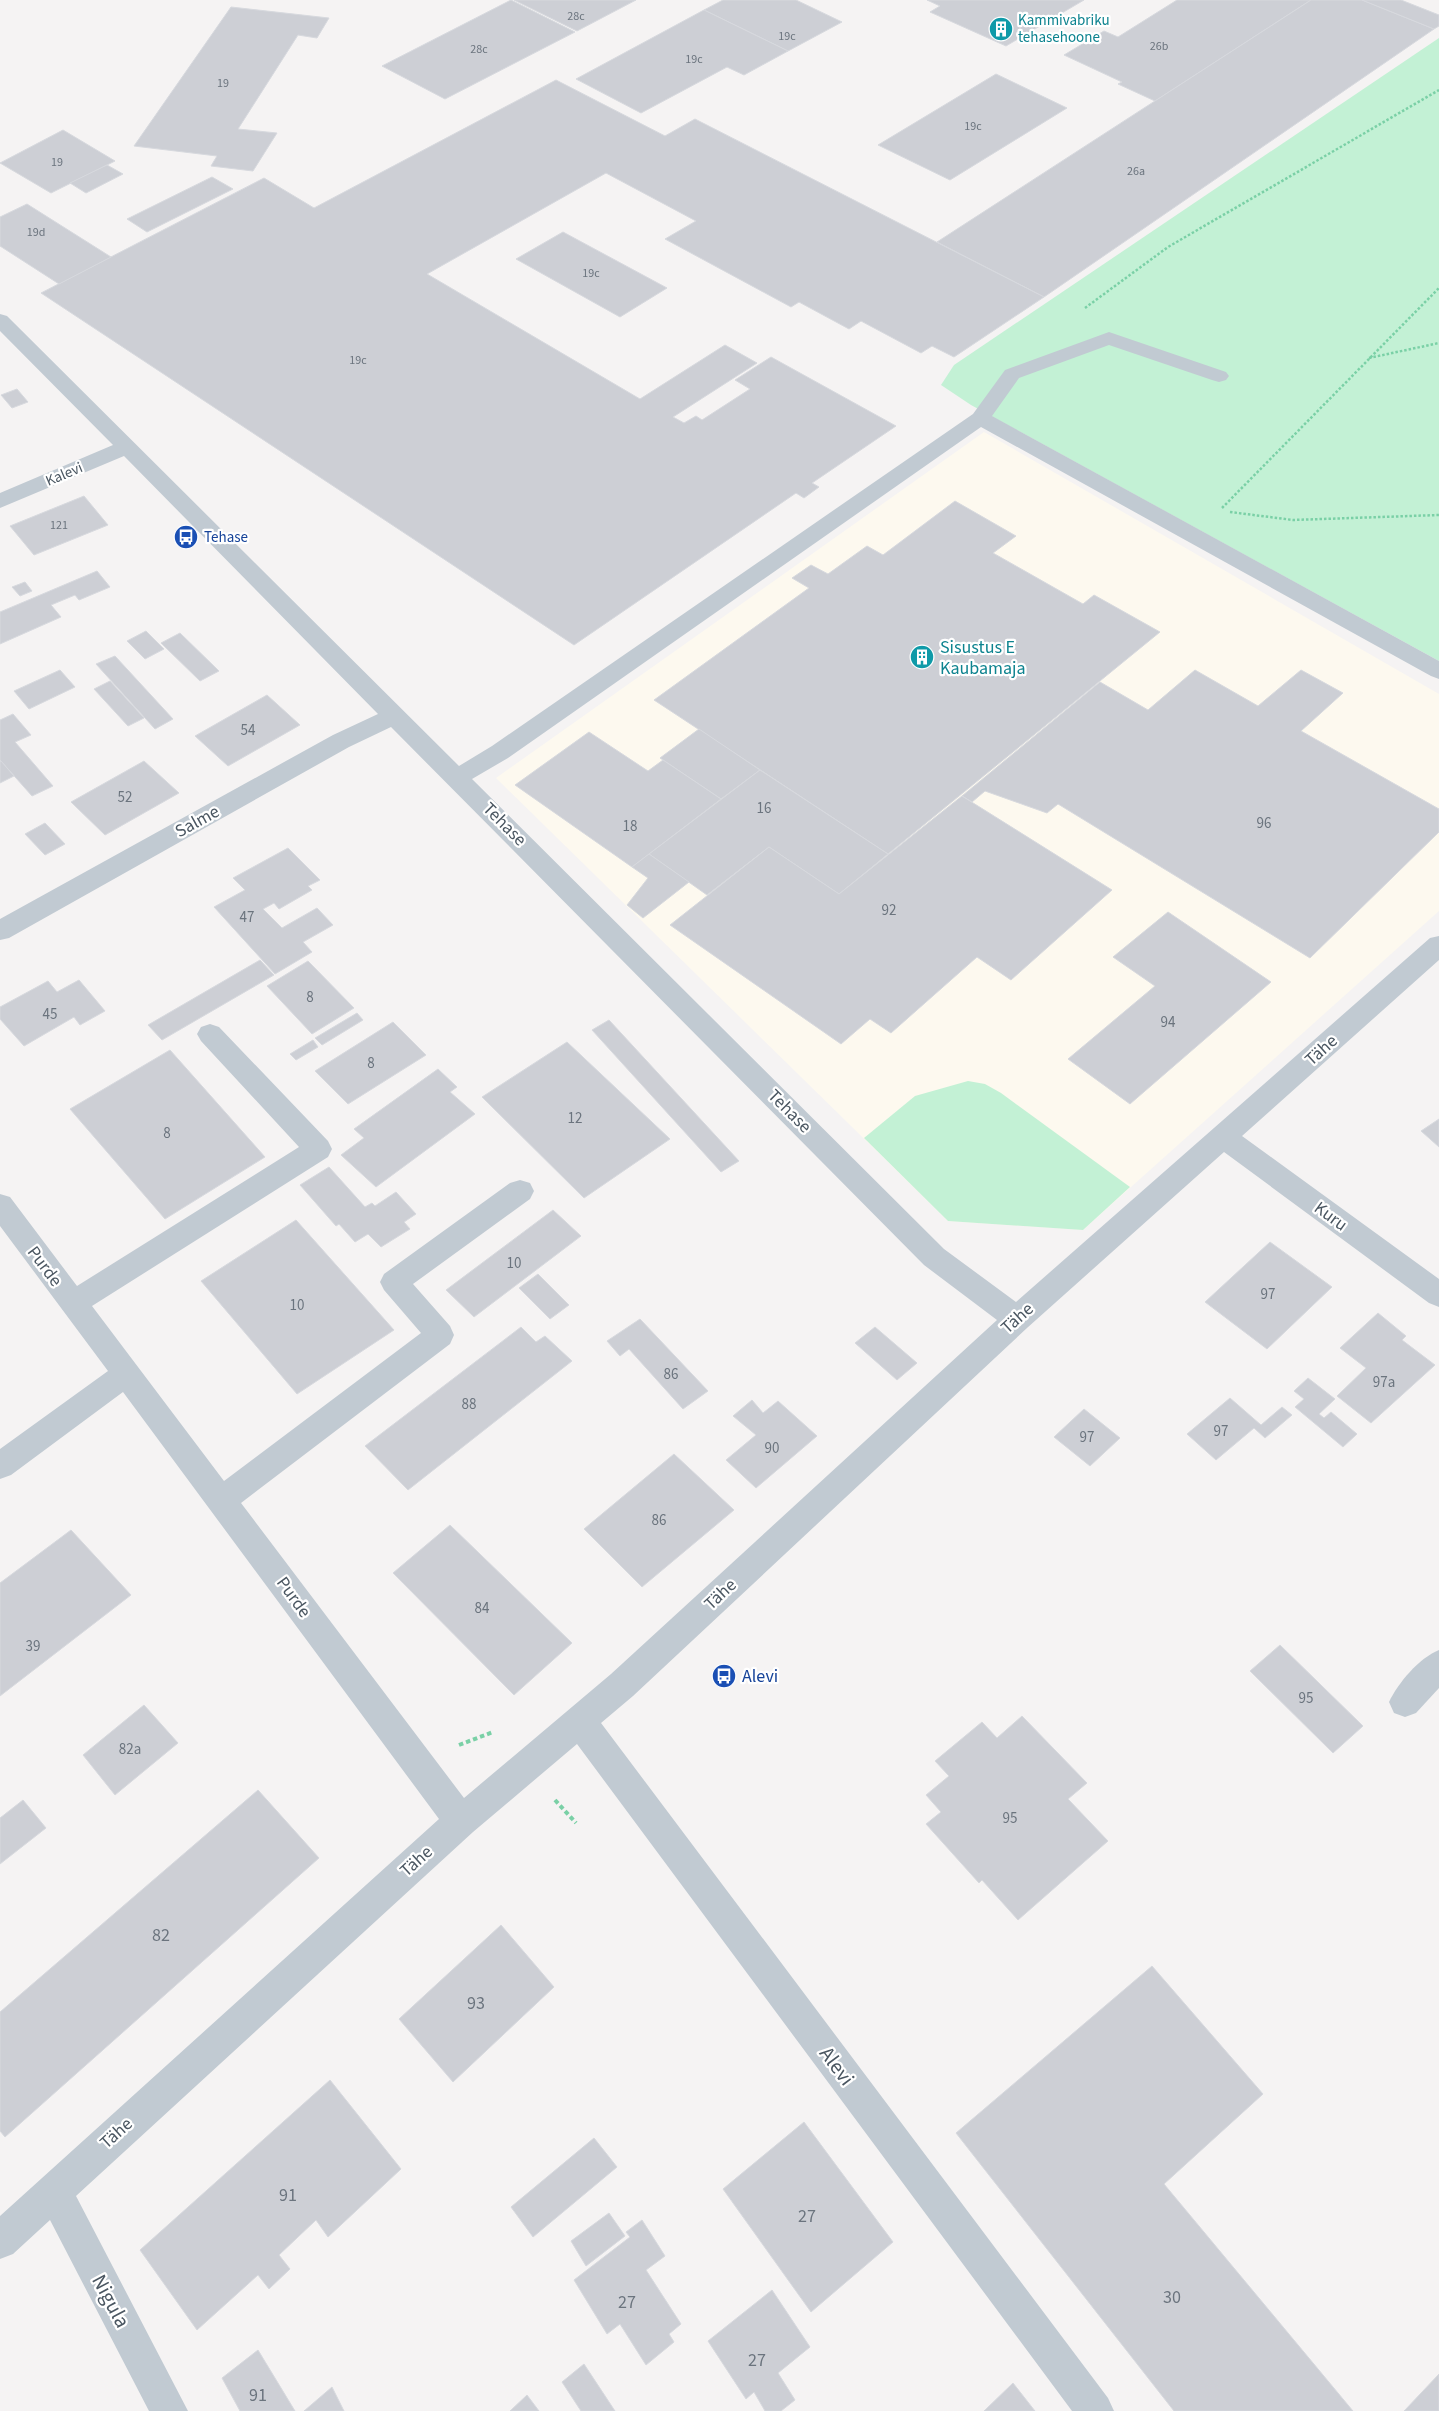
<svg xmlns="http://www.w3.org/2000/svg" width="1439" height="2411" font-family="'Source Sans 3',sans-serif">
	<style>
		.commercial { fill: #fdf9ef }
		.green { fill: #c3f1d5 }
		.building { fill: #cdcfd5; stroke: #d7d9de }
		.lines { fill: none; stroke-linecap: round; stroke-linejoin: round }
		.path-far1 { stroke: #7ad0a6; stroke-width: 2.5; stroke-dasharray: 2.5 2; stroke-linecap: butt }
		.path { stroke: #7ad0a6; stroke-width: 4; stroke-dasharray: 4.5 3; stroke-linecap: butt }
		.minor { fill: #c1cad2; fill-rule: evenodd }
		.labels { text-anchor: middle; stroke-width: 4.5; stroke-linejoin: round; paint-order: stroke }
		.far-number-label { font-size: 12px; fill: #6b747e }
		.far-culture-label { font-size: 15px; fill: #0d838f; stroke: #fff; text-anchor: start }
		.far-street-label { font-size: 15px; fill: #4a5661; stroke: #fff }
		.far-transit-label { font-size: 15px; fill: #164399; stroke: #fff; text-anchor: start }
		.number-label { font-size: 15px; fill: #6b747e }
		.culture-label { font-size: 18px; fill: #0d838f; stroke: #fff; text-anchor: start }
		.street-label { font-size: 18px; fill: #4a5661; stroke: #fff }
		.transit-label { font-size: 18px; fill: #164399; stroke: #fff; text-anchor: start }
		.near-number-label { font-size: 18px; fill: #6b747e }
		.near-street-label { font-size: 21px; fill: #4a5661; stroke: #fff }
	</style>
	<rect width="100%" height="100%" fill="#f5f3f3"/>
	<!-- commercial -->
	<polygon class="commercial" points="984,432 1439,694 1439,911 1083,1230 948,1221 496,778"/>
	<!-- green -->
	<g class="green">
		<polygon points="1439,38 1439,661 971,405 941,385 954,365"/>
		<polygon points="968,1081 985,1084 1001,1093 1130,1187 1083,1230 948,1221 864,1138 915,1096"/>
	</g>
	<!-- building -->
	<g class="building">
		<polygon points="511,0 575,32 445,99 382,66"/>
		<polygon points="514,0 636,0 577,31"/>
		<polygon points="723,0 796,0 842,22 788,51 704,10"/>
		<polygon points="927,0 1084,0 1006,46 930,12 940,6"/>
		<polygon points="1177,0 1311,0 1155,101 1118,84 1122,82 1064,55 1104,31 1118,37"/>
		<polygon points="1311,0 1362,0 1434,29 1044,297 937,242"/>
		<polygon points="1362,0 1401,0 1439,15 1439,26 1434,29"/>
		<polygon points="231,7 329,18 317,38 298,35 238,129 277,133 253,171 211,166 217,156 134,146"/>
		<polygon points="704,10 788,51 744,75 727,67 641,113 576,79"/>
		<polygon points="996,74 1067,108 950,180 878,145"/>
		<polygon points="556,80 665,136 695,119 1044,297 954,357 932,346 921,353 861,321 849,329 799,302 791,307 665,239 696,221 606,173 427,274 640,399 725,345 757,363 673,417 684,423 696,416 702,420 750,389 735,380 771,357 896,426 812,483 819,487 804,498 796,493 574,645 41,293 264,178 314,208"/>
		<polygon points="63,130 115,161 51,193 0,163"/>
		<polygon points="107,165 123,174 86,193 70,183"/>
		<polygon points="212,177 233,189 147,232 127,219"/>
		<polygon points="27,204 111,257 59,284 0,246 0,217"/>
		<polygon points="563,232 667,288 620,317 516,259"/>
		<polygon points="17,389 28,402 12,408 1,395"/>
		<polygon points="84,496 108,525 34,555 10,526"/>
		<polygon points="955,501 1016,536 993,553 1083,604 1094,595 1160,632 888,854 654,700 809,588 792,578 811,565 828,574 867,546 883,555"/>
		<polygon points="97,571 110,587 79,600 75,595 51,605 61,617 0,644 0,612"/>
		<polygon points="25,582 32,591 20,596 12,587"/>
		<polygon points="146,631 164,649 145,659 127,641"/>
		<polygon points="180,633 219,671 200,681 161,643"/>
		<polygon points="115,656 173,719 155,729 96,664"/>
		<polygon points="60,670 75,687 29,709 14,691"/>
		<polygon points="1195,670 1258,706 1301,670 1343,693 1301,731 1439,809 1439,832 1310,958 1058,804 1047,813 985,791 972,802 962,796 1100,682 1148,710"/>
		<polygon points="110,681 144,718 128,726 94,689"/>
		<polygon points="267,695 300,725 228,766 195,736"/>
		<polygon points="13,714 31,735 15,742 53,786 32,796 0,760 0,720"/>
		<polygon points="699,729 760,770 721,799 660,758"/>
		<polygon points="589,732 648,771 663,760 721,799 632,867 515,785"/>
		<polygon points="1,761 14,776 0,783 0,762"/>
		<polygon points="144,761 179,793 105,835 71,802"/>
		<polygon points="760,770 888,854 839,894 769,847 707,895 649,854"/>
		<polygon points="962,796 1112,890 1011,980 977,957 891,1033 870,1019 841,1044 670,925 769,847 839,894"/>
		<polygon points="45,823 65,844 45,855 25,834"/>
		<polygon points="288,848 320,880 308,886 312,890 279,909 274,903 263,909 282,928 317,908 333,925 303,942 312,952 275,974 214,907 245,890 233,878"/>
		<polygon points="649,854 689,882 643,918 627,905 648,878 632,867"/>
		<polygon points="1168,912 1271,982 1130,1104 1068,1059 1155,986 1113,957"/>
		<polygon points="260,960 274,975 162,1040 148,1025"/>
		<polygon points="308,961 354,1008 312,1034 267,986"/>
		<polygon points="79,980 105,1011 80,1025 74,1017 24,1046 0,1019 0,1007 48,981 57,992"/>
		<polygon points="357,1013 363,1020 322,1045 315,1038"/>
		<polygon points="609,1020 739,1161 721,1172 592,1030"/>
		<polygon points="393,1022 426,1055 348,1104 315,1071"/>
		<polygon points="313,1040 318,1047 296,1060 290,1054"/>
		<polygon points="567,1042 670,1139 584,1198 482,1097"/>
		<polygon points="170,1050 265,1157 165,1219 70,1109"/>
		<polygon points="438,1069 457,1087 450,1092 475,1114 376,1187 341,1155 364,1138 354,1129"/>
		<polygon points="1439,1119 1439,1147 1421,1131"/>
		<polygon points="329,1167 365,1207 372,1203 375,1206 396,1192 416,1214 404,1222 410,1229 381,1247 368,1234 355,1242 339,1224 336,1226 300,1185"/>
		<polygon points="553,1210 581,1236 474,1317 446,1290"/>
		<polygon points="296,1220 394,1330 297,1394 201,1281"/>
		<polygon points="1270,1242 1332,1287 1267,1349 1205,1302"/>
		<polygon points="538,1274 569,1305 550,1319 519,1288"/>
		<polygon points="1378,1313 1406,1336 1402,1340 1435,1365 1371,1423 1337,1396 1366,1368 1340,1348"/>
		<polygon points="640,1319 708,1391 683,1409 629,1349 620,1356 607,1341"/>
		<polygon points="521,1327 536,1342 545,1336 572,1361 408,1490 365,1446"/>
		<polygon points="875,1327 917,1363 897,1380 855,1343"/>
		<polygon points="1308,1378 1335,1399 1319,1414 1324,1418 1331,1412 1357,1434 1343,1447 1295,1407 1304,1399 1294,1391"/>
		<polygon points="1230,1398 1261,1425 1282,1407 1292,1415 1265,1438 1254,1428 1216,1460 1187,1434"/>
		<polygon points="752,1400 763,1413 778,1401 817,1436 756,1488 726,1460 756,1435 733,1416"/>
		<polygon points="1084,1409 1120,1438 1090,1466 1054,1437"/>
		<polygon points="674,1454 734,1510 642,1587 584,1529"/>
		<polygon points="450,1525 572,1643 514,1695 393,1573"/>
		<polygon points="71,1530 131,1595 0,1696 0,1583"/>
		<polygon points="1280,1645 1363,1726 1333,1753 1250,1671"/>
		<polygon points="144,1705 178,1743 115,1795 83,1755"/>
		<polygon points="1022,1716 1087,1783 1068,1799 1108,1841 1018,1920 982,1880 979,1883 926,1824 941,1812 926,1795 949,1776 935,1761 982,1722 997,1738"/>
		<polygon points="258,1790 319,1858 5,2137 0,2131 0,2012"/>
		<polygon points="23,1800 46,1828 0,1864 0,1818"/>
		<polygon points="501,1925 554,1987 453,2082 399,2019"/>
		<polygon points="1152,1966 1263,2094 1164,2184 1353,2411 1174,2411 956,2133"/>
		<polygon points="330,2080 401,2169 328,2237 316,2220 279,2255 290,2269 269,2289 258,2275 197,2330 140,2250"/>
		<polygon points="804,2122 893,2242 811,2312 723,2189"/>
		<polygon points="594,2138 617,2167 533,2237 511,2207"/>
		<polygon points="609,2213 625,2236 586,2266 571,2241"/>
		<polygon points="642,2220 665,2256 646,2270 681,2324 669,2334 674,2342 646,2365 620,2324 607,2334 574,2280 630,2237 626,2232"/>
		<polygon points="772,2290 810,2347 778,2373 795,2400 781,2411 765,2411 754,2392 746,2399 708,2341"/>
		<polygon points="258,2350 295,2411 240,2411 222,2378"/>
		<polygon points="584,2364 615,2411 581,2411 562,2382"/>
		<polygon points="1439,2374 1439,2411 1404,2411 1405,2410"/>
		<polygon points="1013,2383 1035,2411 984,2411"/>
		<polygon points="332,2387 344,2411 304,2411"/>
		<polygon points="527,2395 539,2411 510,2411"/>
	</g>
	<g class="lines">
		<!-- path-far1 -->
		<g class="path-far1">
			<polyline points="1085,308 1168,247 1439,90"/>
			<polyline points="1369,358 1439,343"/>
			<polyline points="1222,508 1439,288"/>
			<polyline points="1230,512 1293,520 1439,515"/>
		</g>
		<!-- path -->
		<g class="path">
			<polyline points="459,1745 493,1732"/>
			<polyline points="555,1800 576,1823"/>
		</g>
		<!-- minor -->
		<g class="minor">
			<polygon points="0,314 7,316 459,766 492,746 973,414 1005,370 1109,332 1226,372 1229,376 1226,380 1219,382 1212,380 1109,345 1019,378 992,416 1439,661 1439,679 1431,676 981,427 508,758 472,779 944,1249 1016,1302 1430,938 1439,936 1439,960 1242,1136 1439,1279 1439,1307 1429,1303 1224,1152 1027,1328 633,1696 601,1723 1108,2398 1114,2411 1072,2411 577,1744 473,1832 76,2196 188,2411 149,2411 50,2220 13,2254 0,2259 0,2216 439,1819 123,1392 11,1475 0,1479 0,1449 108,1371 0,1226 0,1194 10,1197 77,1286 299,1147 201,1041 197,1034 201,1027 210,1024 219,1027 328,1141 332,1149 328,1157 92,1306 224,1481 421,1333 384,1290 380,1282 384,1274 510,1183 520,1180 530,1183 534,1191 530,1199 413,1284 450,1326 454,1335 450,1344 241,1503 464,1798 611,1674 997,1320 924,1265 391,727 349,747 9,938 0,940 0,919 333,735 378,714 124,456 0,508 0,493 113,445 0,331"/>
			<path d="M1439 1650V1688L1416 1713 1405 1717 1394 1713 1389 1702C1398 1683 1419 1658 1439 1650Z"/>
		</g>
	</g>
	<!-- icons -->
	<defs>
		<g id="building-disc" transform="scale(1.25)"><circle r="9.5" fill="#0f9aa8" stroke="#fff"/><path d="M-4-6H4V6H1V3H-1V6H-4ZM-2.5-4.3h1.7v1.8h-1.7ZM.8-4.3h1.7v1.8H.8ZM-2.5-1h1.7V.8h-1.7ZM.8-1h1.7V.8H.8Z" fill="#fff"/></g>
		<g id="bus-disc" transform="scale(1.25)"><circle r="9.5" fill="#1a4fb4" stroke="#fff"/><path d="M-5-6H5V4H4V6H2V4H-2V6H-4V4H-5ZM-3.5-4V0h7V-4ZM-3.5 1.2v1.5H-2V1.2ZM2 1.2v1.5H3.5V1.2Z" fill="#fff"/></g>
	</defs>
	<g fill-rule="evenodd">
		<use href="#building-disc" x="1001" y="29"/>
		<use href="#bus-disc" x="186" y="537"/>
		<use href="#building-disc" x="922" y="657"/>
		<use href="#bus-disc" x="724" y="1676"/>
	</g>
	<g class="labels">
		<!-- far-number labels -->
		<g class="far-number-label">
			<text x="576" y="20">28c</text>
			<text x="787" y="40">19c</text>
			<text x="1159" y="50">26b</text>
			<text x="479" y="53">28c</text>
			<text x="694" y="63">19c</text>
			<text x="223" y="87">19</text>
			<text x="973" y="130">19c</text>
			<text x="57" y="166">19</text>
			<text x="1136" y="175">26a</text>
			<text x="36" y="236">19d</text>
			<text x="591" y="277">19c</text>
			<text x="358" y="364">19c</text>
			<text x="59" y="529">121</text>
		</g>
		<!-- far-culture labels -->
		<g class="far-culture-label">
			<text x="1018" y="25">Kammivabriku<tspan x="1018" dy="17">tehasehoone</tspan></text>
		</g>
		<!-- far-street labels -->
		<g class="far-street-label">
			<text transform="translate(64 474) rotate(-23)" y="5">Kalevi</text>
		</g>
		<!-- far-transit labels -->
		<g class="far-transit-label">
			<text x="204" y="542">Tehase</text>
		</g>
		<!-- number labels -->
		<g class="number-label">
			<text x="248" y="735">54</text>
			<text x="125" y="802">52</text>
			<text x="764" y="813">16</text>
			<text x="1264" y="828">96</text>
			<text x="630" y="831">18</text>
			<text x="889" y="915">92</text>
			<text x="247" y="922">47</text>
			<text x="310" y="1002">8</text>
			<text x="50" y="1019">45</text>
			<text x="1168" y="1027">94</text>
			<text x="371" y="1068">8</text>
			<text x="575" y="1123">12</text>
			<text x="167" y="1138">8</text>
			<text x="514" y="1268">10</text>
			<text x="1268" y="1299">97</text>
			<text x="297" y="1310">10</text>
			<text x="671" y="1379">86</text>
			<text x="1384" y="1387">97a</text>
			<text x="469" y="1409">88</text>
			<text x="1221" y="1436">97</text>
			<text x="1087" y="1442">97</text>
			<text x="772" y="1453">90</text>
			<text x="659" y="1525">86</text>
			<text x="482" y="1613">84</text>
			<text x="33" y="1651">39</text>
			<text x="1306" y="1703">95</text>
			<text x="130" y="1754">82a</text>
			<text x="1010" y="1823">95</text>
		</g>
		<!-- culture labels -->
		<g class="culture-label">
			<text x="940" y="653">Sisustus E<tspan x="940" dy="21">Kaubamaja</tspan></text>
		</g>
		<!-- street labels -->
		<g class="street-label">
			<text transform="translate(197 821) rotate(-29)" y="6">Salme</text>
			<text transform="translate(505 824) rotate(45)" y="6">Tehase</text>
			<text transform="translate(1321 1050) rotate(-42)" y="6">Tähe</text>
			<text transform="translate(790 1111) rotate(45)" y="6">Tehase</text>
			<text transform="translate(1331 1216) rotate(36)" y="6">Kuru</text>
			<text transform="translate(45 1266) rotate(53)" y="6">Purde</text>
			<text transform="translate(1017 1318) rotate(-42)" y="6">Tähe</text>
			<text transform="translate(720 1594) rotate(-43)" y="6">Tähe</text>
			<text transform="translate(294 1597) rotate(54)" y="6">Purde</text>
			<text transform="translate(416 1861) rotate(-42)" y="6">Tähe</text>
			<text transform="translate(116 2133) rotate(-42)" y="6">Tähe</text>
		</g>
		<!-- transit labels -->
		<g class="transit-label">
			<text x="742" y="1682">Alevi</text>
		</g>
		<!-- near-number labels -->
		<g class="near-number-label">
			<text x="161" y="1941">82</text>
			<text x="476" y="2009">93</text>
			<text x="288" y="2201">91</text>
			<text x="807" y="2222">27</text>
			<text x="1172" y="2303">30</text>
			<text x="627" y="2308">27</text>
			<text x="757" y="2366">27</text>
			<text x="258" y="2401">91</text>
		</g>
		<!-- near-street labels -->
		<g class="near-street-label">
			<text transform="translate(837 2066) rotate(53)" y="7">Alevi</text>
			<text transform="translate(111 2301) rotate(62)" y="7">Nigula</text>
		</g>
	</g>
</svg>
